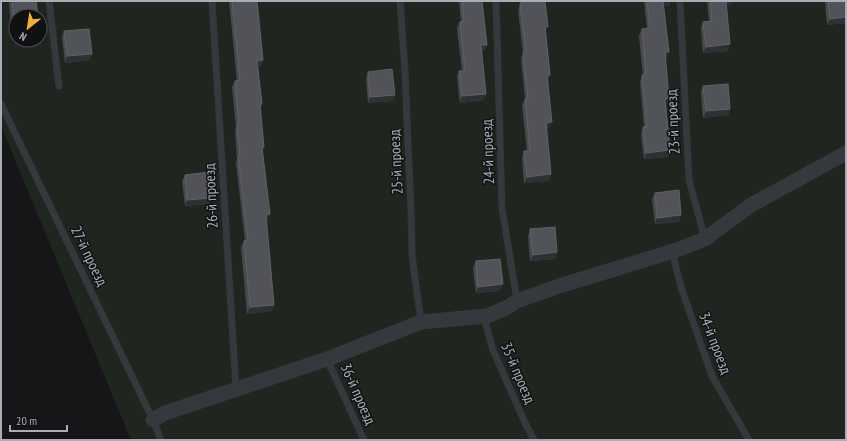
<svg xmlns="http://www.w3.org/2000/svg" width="847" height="441" font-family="'PT Sans Narrow',sans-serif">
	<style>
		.green { fill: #1e261f; fill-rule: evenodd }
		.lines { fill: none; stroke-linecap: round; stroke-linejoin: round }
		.service { stroke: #37383d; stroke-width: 7 }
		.minor { stroke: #37383d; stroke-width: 15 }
		.wall { fill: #47494d }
		.shaded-wall { fill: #2f3033 }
		.building { fill: #525359; stroke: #5f6168 }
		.labels { text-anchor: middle; stroke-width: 3; stroke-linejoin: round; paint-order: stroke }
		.street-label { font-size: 15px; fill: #a8adb8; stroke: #111113 }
	</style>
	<rect width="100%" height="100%" fill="#161618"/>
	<!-- green -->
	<path class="green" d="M1 1H846V440H131L1 126ZM16 16H40V40H16Z"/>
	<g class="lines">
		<!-- service -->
		<g class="service">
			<polyline points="49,1 59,86"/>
			<polyline points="212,1 236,389"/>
			<polyline points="400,1 405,72 411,212 412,255 421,322"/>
			<polyline points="496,1 502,208 517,301"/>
			<polyline points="680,1 689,180 705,239"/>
			<polyline points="1,104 153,420 161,440"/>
			<polyline points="676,252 673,255 681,287 712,376 749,440"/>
			<polyline points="487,316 484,318 493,350 525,423 534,440"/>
			<polyline points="327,359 364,440"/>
		</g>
		<!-- minor -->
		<polyline class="minor" points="153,420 165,413 327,359 421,322 487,316 506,308 517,301 559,286 677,250 705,239 751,205 846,153"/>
	</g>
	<!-- wall -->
	<g class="wall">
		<polygon points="10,1 36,1 16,16 16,29 11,29 9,4"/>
		<polygon points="229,1 257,1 263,60 261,66 258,67 262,104 260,109 264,147 262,151 268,221 266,221 274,305 272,311 247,314 241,247 244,241 245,241 236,163 237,159 235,131 236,126 232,87 235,81 237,81"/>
		<polygon points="459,1 485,1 484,2 482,2 487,45 484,51 482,51 484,100 460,103 457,77 459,71 462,71 457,28 460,22 461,22"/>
		<polygon points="520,1 545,1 546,32 550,75 548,81 549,128 546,129 551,174 549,181 524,183 522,158 524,151 527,151 522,105 525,99 521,58 523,53 518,10 520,5"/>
		<polygon points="644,1 671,1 669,6 664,6 667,58 665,58 667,105 666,105 670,150 668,157 644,159 641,134 643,127 644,127 640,82 642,75 643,75 639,36 642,29 647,29"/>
		<polygon points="707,1 733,1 732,4 726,5 728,51 703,53 701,28 703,22 709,21"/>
		<polygon points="825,1 846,1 846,23 827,25"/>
		<polygon points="64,31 92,54 89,60 65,63 62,37"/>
		<polygon points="368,72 395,95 393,101 368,103 366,78"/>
		<polygon points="703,86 730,109 728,115 703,118 701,92"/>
		<polygon points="185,175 212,198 209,204 185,206 182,181"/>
		<polygon points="655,193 681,215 679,222 655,224 652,199"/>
		<polygon points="530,229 557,252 555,259 530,261 528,236"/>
		<polygon points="476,261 500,291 476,293 473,268"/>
	</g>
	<!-- shaded-wall -->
	<g class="shaded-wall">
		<polygon points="663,1 671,1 669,6 661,6"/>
		<polygon points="725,1 733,1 732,4 723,5"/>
		<polygon points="846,17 846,23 827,25 830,19"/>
		<polygon points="16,22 16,29 11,29 14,23"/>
		<polygon points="730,44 728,51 703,53 706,47"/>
		<polygon points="481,45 487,45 484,51 479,52"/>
		<polygon points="665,52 669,52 667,58 662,59"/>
		<polygon points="92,54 89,60 65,63 67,56"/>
		<polygon points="263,60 261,66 255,67 257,61"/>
		<polygon points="547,75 550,75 548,81"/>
		<polygon points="486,94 484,100 460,103 462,96"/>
		<polygon points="395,95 393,101 368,103 370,97"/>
		<polygon points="669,98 667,105 663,105 665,99"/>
		<polygon points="730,109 728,115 703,118 706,111"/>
		<polygon points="552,122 549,128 544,129 546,123"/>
		<polygon points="670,150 668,157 644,159 646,153"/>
		<polygon points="551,174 549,181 524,183 527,177"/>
		<polygon points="212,198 209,204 185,206 187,200"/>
		<polygon points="270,214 268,221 263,221 266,215"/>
		<polygon points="681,215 679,222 655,224 657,218"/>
		<polygon points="557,252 555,259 530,261 533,255"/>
		<polygon points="503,284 500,291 476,293 478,287"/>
		<polygon points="274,305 272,311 247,314 250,307"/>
	</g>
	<!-- building -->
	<g class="building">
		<polygon points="12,1 36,1 38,16 16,16 16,22 14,23"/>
		<polygon points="232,1 257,1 263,60 257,61 262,104 260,104 264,147 262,147 270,214 266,215 274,305 250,307 244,241 248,240 238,156 240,156 237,124 239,124 235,81 240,80"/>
		<polygon points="462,1 482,1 487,45 481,45 486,94 462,96 459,71 465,71 460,22 464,21"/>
		<polygon points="523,1 545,1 548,27 545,27 550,75 547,75 552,122 546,123 551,174 527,177 524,151 530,151 525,99 528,99 523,52 526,52 520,4 523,3"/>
		<polygon points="647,1 663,1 669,52 665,52 669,98 665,99 670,150 646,153 643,127 647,127 642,75 646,75 642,29 650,28"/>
		<polygon points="710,1 726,1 730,44 706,47 703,22 712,21"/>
		<polygon points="828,1 846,1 846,17 830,19"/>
		<polygon points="89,29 92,54 67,56 64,31"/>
		<polygon points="392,69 395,95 370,97 368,72"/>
		<polygon points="728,84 730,109 706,111 703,86"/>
		<polygon points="209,172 212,198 187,200 185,175"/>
		<polygon points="679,190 681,215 657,218 655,193"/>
		<polygon points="555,227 557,252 533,255 530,229"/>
		<polygon points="500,259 503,284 478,287 476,261"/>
	</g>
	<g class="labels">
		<!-- street labels -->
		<g class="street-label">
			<text transform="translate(673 122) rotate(-93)" y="5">23-й проезд</text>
			<text transform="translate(488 152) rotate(-92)" y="5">24-й проезд</text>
			<text transform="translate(396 162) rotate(-93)" y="5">25-й проезд</text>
			<text transform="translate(211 196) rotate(-93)" y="5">26-й проезд</text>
			<text transform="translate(89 256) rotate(64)" y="5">27-й проезд</text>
			<text transform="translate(715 343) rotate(69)" y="5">34-й проезд</text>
			<text transform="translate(518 373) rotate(67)" y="5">35-й проезд</text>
			<text transform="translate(358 394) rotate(66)" y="5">36-й проезд</text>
		</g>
	</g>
	<!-- border -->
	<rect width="847" height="441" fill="none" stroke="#a8adb8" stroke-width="4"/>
	<!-- north arrow -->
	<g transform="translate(28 28) rotate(210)"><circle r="19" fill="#111113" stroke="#4d4f55"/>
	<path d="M0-3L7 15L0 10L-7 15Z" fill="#f2b134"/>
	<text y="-6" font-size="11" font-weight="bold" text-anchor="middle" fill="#a8adb8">N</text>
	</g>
	<!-- scale -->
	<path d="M10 425v6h57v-6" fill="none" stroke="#a8adb8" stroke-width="2"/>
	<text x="16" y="425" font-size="12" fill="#a8adb8" stroke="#111113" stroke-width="3" paint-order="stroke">20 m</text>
</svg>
